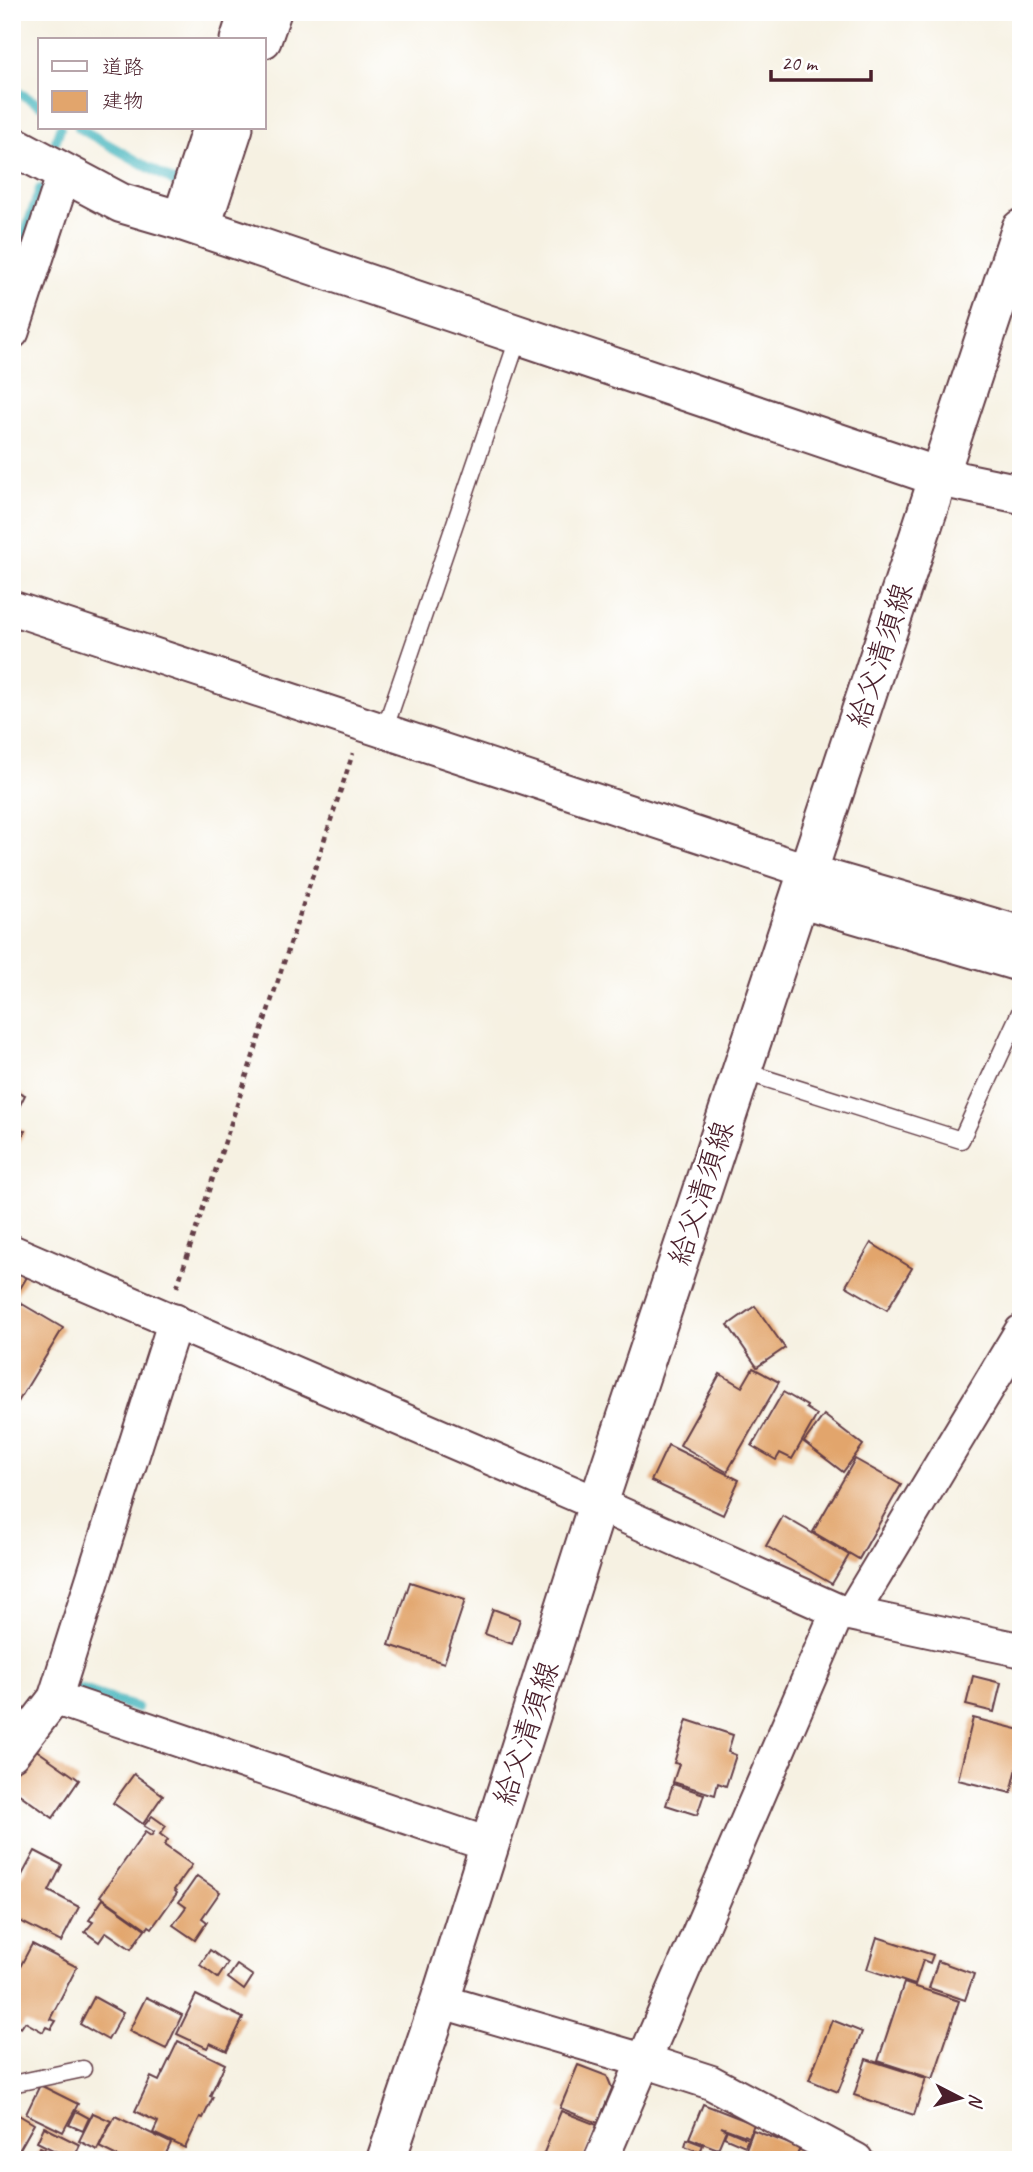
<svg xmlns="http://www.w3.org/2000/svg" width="1033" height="2172" font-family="Caveat,'Klee One',sans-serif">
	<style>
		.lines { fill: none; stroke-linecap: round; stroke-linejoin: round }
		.stream { stroke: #47b6be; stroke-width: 10 }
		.building { fill: #e2a56c }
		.lane-casing { stroke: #643e46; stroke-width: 19 }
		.street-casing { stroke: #643e46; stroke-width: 37 }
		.secondary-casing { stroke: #643e46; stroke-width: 42 }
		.path { stroke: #643e46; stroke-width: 4.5; stroke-dasharray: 5 5; stroke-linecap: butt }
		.lane { stroke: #fff; stroke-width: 16 }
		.street { stroke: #fff; stroke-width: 33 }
		.secondary { stroke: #fff; stroke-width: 38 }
		.labels { text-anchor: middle; stroke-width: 7; stroke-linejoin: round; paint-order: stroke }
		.street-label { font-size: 30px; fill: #4a1f2b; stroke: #fff }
	</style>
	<rect width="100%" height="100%" fill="#fff"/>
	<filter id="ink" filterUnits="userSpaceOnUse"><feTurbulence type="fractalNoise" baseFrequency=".0143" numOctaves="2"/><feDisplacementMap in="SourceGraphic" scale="14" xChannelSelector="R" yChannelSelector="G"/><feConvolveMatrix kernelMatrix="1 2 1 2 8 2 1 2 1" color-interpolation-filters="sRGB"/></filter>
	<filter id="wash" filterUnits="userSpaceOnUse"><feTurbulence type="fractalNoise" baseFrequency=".00686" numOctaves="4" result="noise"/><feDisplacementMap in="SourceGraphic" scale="28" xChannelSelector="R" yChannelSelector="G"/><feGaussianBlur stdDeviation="1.57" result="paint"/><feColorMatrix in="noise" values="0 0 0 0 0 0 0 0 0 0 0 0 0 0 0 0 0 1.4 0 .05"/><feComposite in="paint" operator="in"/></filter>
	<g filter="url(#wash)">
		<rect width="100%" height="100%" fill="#f6f1e2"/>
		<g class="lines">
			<!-- stream -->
			<g class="stream">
				<polyline points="12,89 40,105"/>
				<polyline points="79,128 176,183"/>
				<polyline points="56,140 60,128"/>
				<polyline points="12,273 40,189"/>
				<polyline points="80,1689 137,1708"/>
			</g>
		</g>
		<g id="blocks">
			<!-- building -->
			<g class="building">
				<polygon points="12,1089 25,1095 12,1121"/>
				<polygon points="12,1125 25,1131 12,1157"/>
				<polygon points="871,1243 912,1268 887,1310 846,1286"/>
				<polygon points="17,1272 27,1277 15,1297 12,1295 12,1280"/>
				<polygon points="12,1298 63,1328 18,1402 12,1399"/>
				<polygon points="755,1306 785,1348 757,1367 728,1325"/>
				<polygon points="753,1368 779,1382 727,1472 680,1445 720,1374 742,1387"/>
				<polygon points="783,1392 807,1406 806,1408 817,1415 792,1459 780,1453 776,1460 752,1446"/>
				<polygon points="824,1415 863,1445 843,1472 804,1442"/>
				<polygon points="668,1445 739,1480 723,1515 651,1481"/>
				<polygon points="855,1459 901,1485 859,1559 813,1532"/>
				<polygon points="783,1516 849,1555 832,1584 766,1546"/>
				<polygon points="410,1582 465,1600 444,1663 389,1645"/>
				<polygon points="493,1609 520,1619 512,1644 485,1634"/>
				<polygon points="973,1676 1001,1683 994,1712 966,1705"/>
				<polygon points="973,1718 1021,1730 1021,1751 1011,1793 958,1780"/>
				<polygon points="687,1720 733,1735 728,1752 736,1755 726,1786 718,1783 715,1795 673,1782 679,1764 674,1763"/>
				<polygon points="32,1747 79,1780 53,1818 19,1794 12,1804 12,1775"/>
				<polygon points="134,1774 163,1795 143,1824 113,1803"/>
				<polygon points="673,1784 704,1794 697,1815 666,1805"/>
				<polygon points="152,1816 166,1826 160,1834 168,1840 164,1845 192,1865 174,1890 177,1893 152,1928 149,1926 147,1929 100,1896 145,1832 151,1836 154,1832 144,1826"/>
				<polygon points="35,1851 62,1865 49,1891 79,1907 61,1942 12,1917 12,1872 21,1877"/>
				<polygon points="197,1876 220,1892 202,1918 207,1922 195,1940 173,1925 186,1907 179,1902"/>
				<polygon points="103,1899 145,1929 131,1949 106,1932 99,1942 85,1932 93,1922 89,1920"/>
				<polygon points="877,1937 933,1955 930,1963 923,1960 915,1985 867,1969"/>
				<polygon points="32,1944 77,1967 50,2019 56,2021 51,2029 46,2027 43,2032 25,2022 21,2028 12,2024 12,1982"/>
				<polygon points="210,1950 228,1963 218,1978 200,1965"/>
				<polygon points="938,1961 974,1974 965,2000 929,1988"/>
				<polygon points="237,1965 253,1976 244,1990 228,1978"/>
				<polygon points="904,1983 959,2001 933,2079 878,2061"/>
				<polygon points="196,1995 243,2018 227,2051 210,2043 207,2048 177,2034"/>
				<polygon points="94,1997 123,2013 108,2040 80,2024"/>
				<polygon points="146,1997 182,2015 166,2049 129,2031"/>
				<polygon points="832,2020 862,2032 838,2092 809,2080"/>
				<polygon points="178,2041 225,2064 210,2096 213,2097 203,2118 200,2117 185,2148 153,2133 158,2122 135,2111 151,2077 159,2081"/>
				<polygon points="866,2059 926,2078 914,2115 854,2095"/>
				<polygon points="578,2065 607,2076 612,2088 598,2123 560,2108"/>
				<polygon points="40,2085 78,2104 63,2132 26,2114"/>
				<polygon points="703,2104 754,2124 749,2137 721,2127 726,2130 718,2149 689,2138"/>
				<polygon points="12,2111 34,2124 17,2154 12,2151"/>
				<polygon points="76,2111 89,2118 83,2131 69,2125"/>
				<polygon points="561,2111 597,2125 583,2160 541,2160"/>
				<polygon points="93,2113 111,2121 97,2150 79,2141"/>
				<polygon points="115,2116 171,2143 163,2160 125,2160 99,2147"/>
				<polygon points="44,2127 80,2145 73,2160 37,2142"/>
				<polygon points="727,2130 748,2139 745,2146 724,2137"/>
				<polygon points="753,2130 800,2148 795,2160 742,2160"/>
				<polygon points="687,2139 703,2145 700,2152 685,2146"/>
				<polygon points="40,2147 66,2160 33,2160"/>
			</g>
		</g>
	</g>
	<g filter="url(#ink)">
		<use href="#blocks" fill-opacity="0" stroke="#643e46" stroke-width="2"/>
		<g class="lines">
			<!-- lane casing -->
			<g class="lane-casing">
				<g id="lane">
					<polyline points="384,731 519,336"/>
					<polyline points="742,1071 961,1140 1021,1010"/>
					<polyline points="12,2084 83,2069"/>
				</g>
			</g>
			<!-- street casing -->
			<g class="street-casing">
				<g id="street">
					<polyline points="237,40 246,12"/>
					<polyline points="264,41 274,12"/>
					<polyline points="179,220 209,128"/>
					<polyline points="203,228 236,128"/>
					<polyline points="12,332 64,174"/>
					<polyline points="12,608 808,871 1021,933"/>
					<polyline points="799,900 1021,965"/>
					<polyline points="12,1252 598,1504 838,1611 1021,1650"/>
					<polyline points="852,1613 1021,1332"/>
					<polyline points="55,1698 490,1845"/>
					<polyline points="12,1754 55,1698 175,1321"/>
					<polyline points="440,2001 645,2061 710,2082 856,2160"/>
					<polyline points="601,2160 838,1611"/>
				</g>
			</g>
			<!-- secondary casing -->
			<g class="secondary-casing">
				<g id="secondary">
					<polyline points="12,145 121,203 179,220 939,477 1021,494"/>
					<polyline points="386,2160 440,2001 598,1504 1021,229"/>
				</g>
			</g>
			<!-- path -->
			<polyline class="path" points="177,1287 353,753"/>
			<!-- lane -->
			<use href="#lane" class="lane"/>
			<!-- street -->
			<use href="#street" class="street"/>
			<!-- secondary -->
			<use href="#secondary" class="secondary"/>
		</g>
	</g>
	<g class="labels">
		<!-- street labels -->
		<g class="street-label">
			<text transform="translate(880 655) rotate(-72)" y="10">給父清須線</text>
			<text transform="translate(701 1193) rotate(-72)" y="10">給父清須線</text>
			<text transform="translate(526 1733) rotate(-72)" y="10">給父清須線</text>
		</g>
	</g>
	<!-- margin -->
	<rect width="1033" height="2172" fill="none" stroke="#fff" stroke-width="42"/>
	<!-- legend -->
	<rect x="38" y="38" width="228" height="91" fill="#ffffff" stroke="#b7a5aa" stroke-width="2"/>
	<rect x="52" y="61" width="35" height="10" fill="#ffffff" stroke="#b7a5aa" stroke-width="2"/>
	<text x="102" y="74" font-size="21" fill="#4a1f2b">道路</text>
	<rect x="52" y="91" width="35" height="21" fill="#e2a56c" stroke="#b7a5aa" stroke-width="2"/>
	<text x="102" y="108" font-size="21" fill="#4a1f2b">建物</text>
	<!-- north arrow -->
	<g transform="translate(960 2098) rotate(96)" stroke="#ffffff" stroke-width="5" paint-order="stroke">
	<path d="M0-5L12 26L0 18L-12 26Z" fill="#4a1f2b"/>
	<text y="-10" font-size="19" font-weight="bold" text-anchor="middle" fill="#4a1f2b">N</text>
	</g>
	<!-- scale -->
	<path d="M771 70v10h100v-10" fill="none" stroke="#4a1f2b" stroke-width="3.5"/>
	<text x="781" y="70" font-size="21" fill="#4a1f2b" stroke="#ffffff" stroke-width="5" paint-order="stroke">20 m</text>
</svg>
